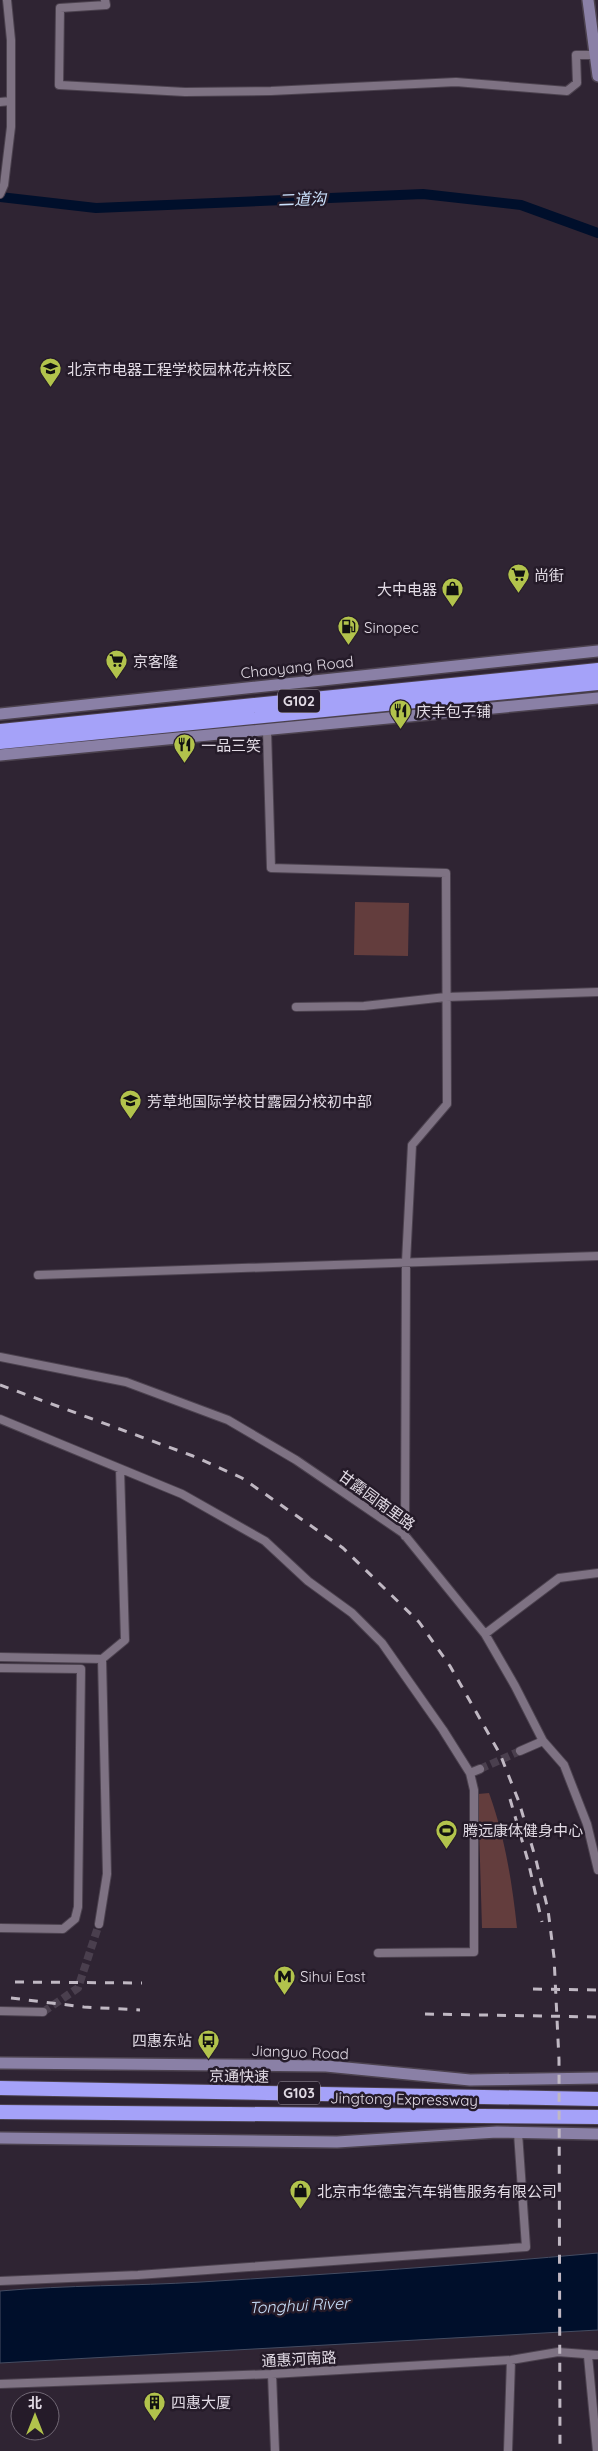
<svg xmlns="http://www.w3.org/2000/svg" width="598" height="2451" viewBox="0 0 598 2451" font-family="Quicksand,'Noto Sans SC',sans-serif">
  <rect width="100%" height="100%" fill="#2f2433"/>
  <path fill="#633d3d" d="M355,902L409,903L408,956L354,955Z
    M489,1793C505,1837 512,1882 517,1928H482L478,1794Z"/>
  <path fill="#000f2b" stroke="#444c62" d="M598,2253V2330L0,2363V2291C67,2285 134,2286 201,2282C333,2274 466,2265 598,2253Z"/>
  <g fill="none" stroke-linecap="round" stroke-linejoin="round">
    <path stroke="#000f2b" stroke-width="10" d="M0,197L96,208L423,194L521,205L598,233"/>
    <path stroke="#4a3f4e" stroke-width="8" stroke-dasharray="8 4" stroke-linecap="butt" d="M480,1769L520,1751
      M43,2012L78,1988L99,1924"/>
    <defs>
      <path id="street" d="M105,0L106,5L60,8L59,85L185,92L271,91L456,82L567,91L577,83L576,55H595
        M0,102L11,101
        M0,194L4,185L11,127V40L7,0
        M267,730L271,868L446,873L447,1104L412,1145L406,1262L405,1536
        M296,1007L364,1006L446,997L598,992
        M38,1275L598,1256
        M0,1357L126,1382L228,1420L296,1460L403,1533L485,1634L515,1686L543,1741L564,1765L587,1824L598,1870
        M0,1419L182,1494L265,1541L308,1581L352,1613L382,1643L443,1730L470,1773L474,1790V1952L378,1953
        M485,1634L559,1578L598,1573
        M0,1657L102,1659
        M0,1668L81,1669L78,1907L75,1919L63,1929L0,1928
        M520,1751L543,1741
        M470,1773L480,1769
        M99,1924L107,1874L102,1659L125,1640L120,1469
        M0,2011L43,2012
        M0,2281L138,2275L526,2247L518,2133
        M588,2356L597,2451
        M272,2374L275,2451
        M0,2384L272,2374L511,2360L558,2352L598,2355
        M508,2451L511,2360"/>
      <path id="secondary" d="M588,0L598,76
        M0,714L598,651
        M0,755L598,698
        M0,2063L326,2066L470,2080L598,2078
        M0,2138L337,2142L497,2132L598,2134"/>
      <path id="highway" d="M0,731L598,670
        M0,742L598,683
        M0,2088L598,2099
        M0,2112L598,2117"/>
    </defs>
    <use href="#street" stroke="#4c424f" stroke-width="10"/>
    <use href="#secondary" stroke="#4c424f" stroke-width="14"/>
    <use href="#highway" stroke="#4c424f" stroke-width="16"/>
    <use href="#street" stroke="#7e7283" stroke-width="8"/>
    <use href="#secondary" stroke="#8a80a6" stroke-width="11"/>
    <use href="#highway" stroke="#a5a2f9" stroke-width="14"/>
    <path stroke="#c0b8c3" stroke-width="3" stroke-dasharray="9 9" stroke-linecap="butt" d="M0,1385L193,1456L242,1478L343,1548L419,1622L450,1666L500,1754L519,1802L536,1860L548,1910L554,1957L559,2060L560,2451
      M510,1799L528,1861L542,1922
      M15,1982L142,1983
      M533,1989L598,1990
      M11,1998L84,2007L140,2010
      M425,2014L598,2017"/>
  </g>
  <defs>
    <symbol id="school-pin" viewBox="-11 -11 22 30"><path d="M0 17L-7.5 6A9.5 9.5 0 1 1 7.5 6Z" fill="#b2c34c" stroke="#251b29"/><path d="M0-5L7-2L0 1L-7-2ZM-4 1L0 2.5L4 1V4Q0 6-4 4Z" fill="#111"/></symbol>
    <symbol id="supermarket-pin" viewBox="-11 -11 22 30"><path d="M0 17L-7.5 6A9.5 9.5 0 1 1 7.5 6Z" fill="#b2c34c" stroke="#251b29"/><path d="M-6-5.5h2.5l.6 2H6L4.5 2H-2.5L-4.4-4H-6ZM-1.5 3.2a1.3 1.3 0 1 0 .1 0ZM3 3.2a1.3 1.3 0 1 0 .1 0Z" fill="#111"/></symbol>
    <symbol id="shop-pin" viewBox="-11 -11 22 30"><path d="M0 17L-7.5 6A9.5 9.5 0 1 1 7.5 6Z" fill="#b2c34c" stroke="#251b29"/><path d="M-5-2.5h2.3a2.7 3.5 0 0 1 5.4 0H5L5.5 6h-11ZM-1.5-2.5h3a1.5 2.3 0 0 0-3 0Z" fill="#111"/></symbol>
    <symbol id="fuel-pin" viewBox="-11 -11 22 30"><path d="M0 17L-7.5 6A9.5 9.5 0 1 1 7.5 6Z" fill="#b2c34c" stroke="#251b29"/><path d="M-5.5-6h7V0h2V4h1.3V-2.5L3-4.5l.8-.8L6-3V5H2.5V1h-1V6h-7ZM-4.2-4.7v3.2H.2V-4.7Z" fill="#111"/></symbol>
    <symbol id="restaurant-pin" viewBox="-11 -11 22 30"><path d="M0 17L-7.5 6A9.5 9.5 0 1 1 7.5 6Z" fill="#b2c34c" stroke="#251b29"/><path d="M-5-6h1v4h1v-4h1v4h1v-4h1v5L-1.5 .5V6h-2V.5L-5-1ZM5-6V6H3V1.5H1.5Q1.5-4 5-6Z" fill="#111"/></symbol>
    <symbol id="stadium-pin" viewBox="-11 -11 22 30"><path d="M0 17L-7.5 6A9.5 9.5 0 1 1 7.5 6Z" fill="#b2c34c" stroke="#251b29"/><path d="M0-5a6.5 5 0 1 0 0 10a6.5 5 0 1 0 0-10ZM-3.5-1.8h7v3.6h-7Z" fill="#111"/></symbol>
    <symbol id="metro-pin" viewBox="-11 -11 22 30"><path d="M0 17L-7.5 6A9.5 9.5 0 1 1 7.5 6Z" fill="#b2c34c" stroke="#251b29"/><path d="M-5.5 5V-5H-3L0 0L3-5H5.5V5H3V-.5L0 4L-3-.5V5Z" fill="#111"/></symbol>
    <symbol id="bus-pin" viewBox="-11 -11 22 30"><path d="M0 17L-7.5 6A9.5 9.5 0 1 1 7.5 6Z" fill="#b2c34c" stroke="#251b29"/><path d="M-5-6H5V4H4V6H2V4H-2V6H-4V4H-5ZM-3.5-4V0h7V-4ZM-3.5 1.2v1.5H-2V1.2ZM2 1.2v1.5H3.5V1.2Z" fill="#111"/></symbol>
    <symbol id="building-pin" viewBox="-11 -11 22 30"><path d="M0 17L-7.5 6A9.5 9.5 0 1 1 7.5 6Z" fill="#b2c34c" stroke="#251b29"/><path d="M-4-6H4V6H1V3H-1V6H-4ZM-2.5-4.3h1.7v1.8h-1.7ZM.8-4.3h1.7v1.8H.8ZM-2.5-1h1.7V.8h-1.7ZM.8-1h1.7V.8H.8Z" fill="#111"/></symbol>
  </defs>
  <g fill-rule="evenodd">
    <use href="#school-pin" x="38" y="356" width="25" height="34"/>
    <use href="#supermarket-pin" x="506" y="562" width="25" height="34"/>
    <use href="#shop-pin" x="440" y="576" width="25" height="34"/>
    <use href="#fuel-pin" x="336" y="614" width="25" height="34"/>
    <use href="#supermarket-pin" x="104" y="648" width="25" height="34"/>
    <use href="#restaurant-pin" x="388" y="698" width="25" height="34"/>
    <use href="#restaurant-pin" x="172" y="732" width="25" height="34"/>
    <use href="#school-pin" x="118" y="1088" width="25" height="34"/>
    <use href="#stadium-pin" x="434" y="1818" width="25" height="34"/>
    <use href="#metro-pin" x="272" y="1964" width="25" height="34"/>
    <use href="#bus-pin" x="196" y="2028" width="25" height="34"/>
    <use href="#shop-pin" x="288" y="2178" width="25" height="34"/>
    <use href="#building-pin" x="142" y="2390" width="25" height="34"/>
  </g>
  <g text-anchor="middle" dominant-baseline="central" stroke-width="5" stroke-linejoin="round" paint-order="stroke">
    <g fill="#251b29" stroke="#a9a1ac" stroke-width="1">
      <rect x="278" y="689.5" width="42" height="23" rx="4"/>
      <rect x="278" y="2081.5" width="42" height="23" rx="4"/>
    </g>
    <g font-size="14" font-weight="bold" fill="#e1dae4">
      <text x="299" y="701">G102</text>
      <text x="299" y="2093">G103</text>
    </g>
    <g font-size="15" fill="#e1dae4" stroke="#251b29" text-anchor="start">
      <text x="67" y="369">北京市电器工程学校园林花卉校区</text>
      <text x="534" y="575">尚街</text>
      <text x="437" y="589" text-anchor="end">大中电器</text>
      <text x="364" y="627">Sinopec</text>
      <text x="133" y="661">京客隆</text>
      <text x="416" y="711">庆丰包子铺</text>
      <text x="201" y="745">一品三笑</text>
      <text x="147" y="1101">芳草地国际学校甘露园分校初中部</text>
      <text x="463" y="1830">腾远康体健身中心</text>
      <text x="300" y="1976">Sihui East</text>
      <text x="192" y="2040" text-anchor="end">四惠东站</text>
      <text x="317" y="2191">北京市华德宝汽车销售服务有限公司</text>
      <text x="171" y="2402">四惠大厦</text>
    </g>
    <g font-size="15" fill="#e1dae4" stroke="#251b29">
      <text transform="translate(297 667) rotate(-6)">Chaoyang Road</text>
      <text transform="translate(377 1500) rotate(36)">甘露园南里路</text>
      <text transform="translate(300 2052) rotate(2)">Jianguo Road</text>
      <text transform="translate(239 2076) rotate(1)">京通快速</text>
      <text transform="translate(404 2099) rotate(1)">Jingtong Expressway</text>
      <text transform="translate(299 2359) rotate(-3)">通惠河南路</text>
    </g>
    <g font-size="16" font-style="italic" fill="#cae1fc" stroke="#251b29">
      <text transform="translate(302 199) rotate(-2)">二道沟</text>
      <text transform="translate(299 2305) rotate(-3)">Tonghui River</text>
    </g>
  </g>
  <g transform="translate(35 2416)"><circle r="24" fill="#251b29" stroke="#706774"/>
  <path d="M0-4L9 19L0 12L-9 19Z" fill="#b2c34c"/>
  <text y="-8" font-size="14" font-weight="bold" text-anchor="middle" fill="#e1dae4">北</text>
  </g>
</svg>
